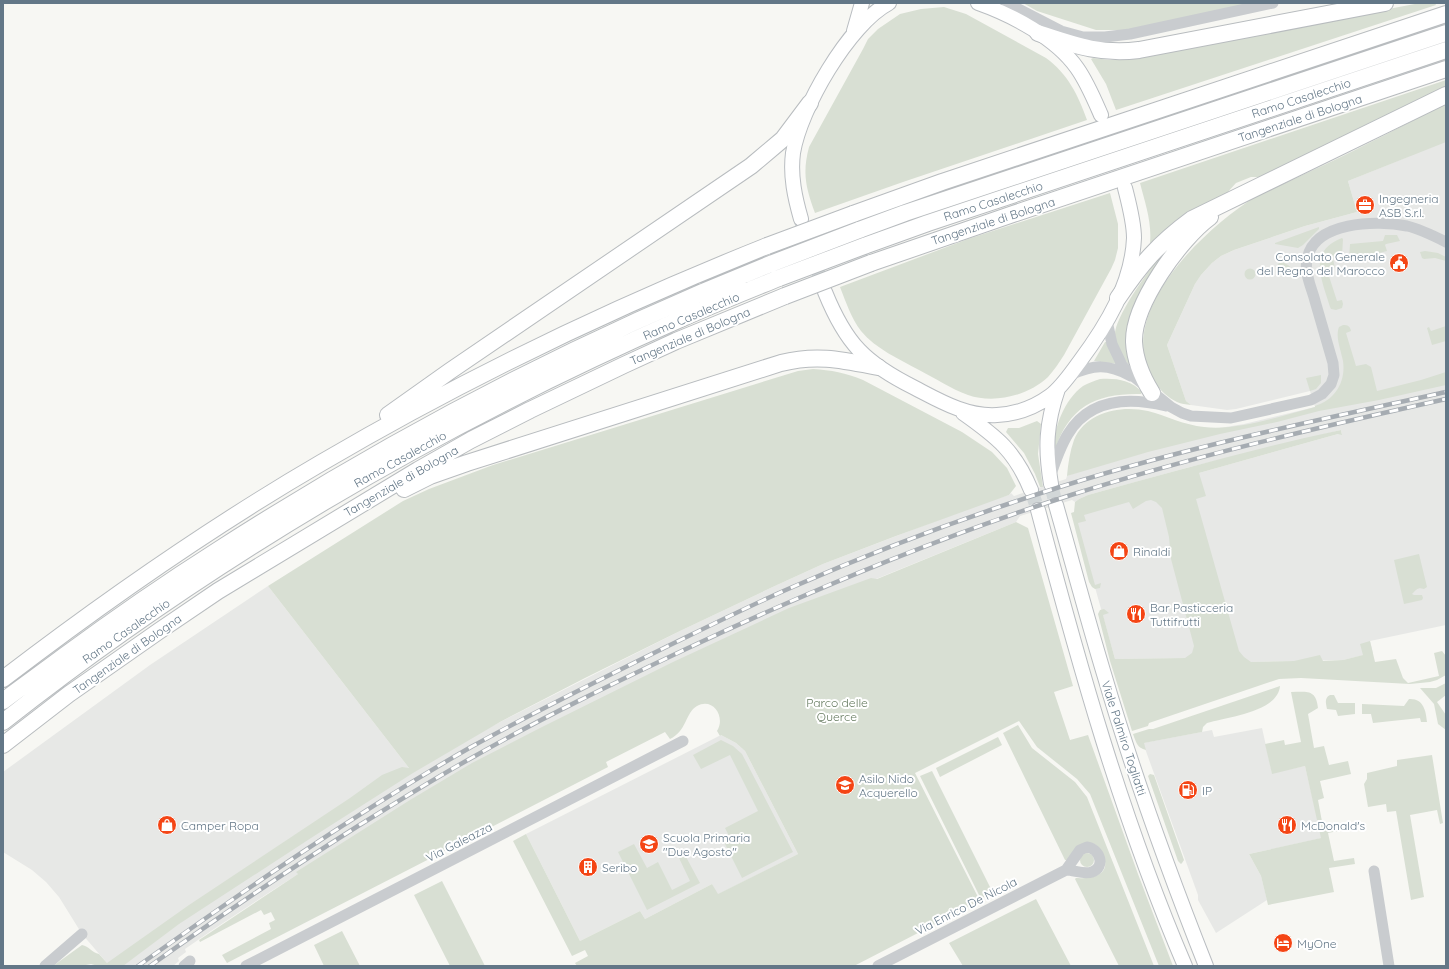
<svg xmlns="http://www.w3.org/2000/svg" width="1449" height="969" viewBox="0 0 1449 969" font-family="Quicksand,sans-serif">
  <rect width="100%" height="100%" fill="#f7f7f3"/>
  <path fill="#e7e8e6" d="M1446,119V625L1370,641L1373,653L1343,660L1251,662L1199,658L1115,659L1074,512L1199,473L1338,434H1342L1341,430L1190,467L1088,495L1079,499L1075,502L1072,500L1020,516L1016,522L876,579L411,802L270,892L211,931L185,949L186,952L178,958L179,961L173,966H103L107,963L82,934L59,897L46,882L32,870L3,852V772L150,665L268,586L409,768L680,631L777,585L823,564L980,504L1009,495L1011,493L1014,496L1066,479L1067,476L1177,435L1244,424L1315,407L1310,391L1236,409L1227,410L1191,405L1186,401L1167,345L1195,284L1201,275L1212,263L1221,256L1234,250L1305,226L1357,212L1348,181L1410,156Z
    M1262,728L1272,773L1305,766L1322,838L1249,854L1261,876L1267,900L1216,933L1198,900V895L1143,743L1212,730L1214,737Z
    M721,735L736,743L745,751L798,854L717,895L712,884L645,919L640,911L580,941L526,834Z"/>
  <path fill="#d8dfd3" d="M1023,3H1253L1132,30H1096L1037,11Z
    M1420,3H1435L1436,5L1116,110L1106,84L1091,59L1093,58L1110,60L1131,58Z
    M944,7L966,14L1046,58C1068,74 1078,95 1087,120L903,182L815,213C806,188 802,174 809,147L863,49L868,39L878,29L900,14L921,9Z
    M1446,80V87L1406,107L1261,177H1251L1236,183L1226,194L1177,221L1151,244L1150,243C1152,222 1145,203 1140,183Z
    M1446,104V142L1348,181L1357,212L1305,226L1234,250L1221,256L1212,263L1201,275L1195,284L1167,345L1186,401L1191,405C1186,404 1181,404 1177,402C1160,394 1147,374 1144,356C1134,295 1209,226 1255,197C1263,191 1274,188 1283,184C1297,178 1310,171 1324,165C1365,146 1405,124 1446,104Z
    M1110,193L1118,224V248L1115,260L1111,269L1064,355C1059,363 1054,370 1048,377C1028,396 994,404 968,395C951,389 935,378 919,370C899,359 876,349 861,331C851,318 846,302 840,287L968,239Z
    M1319,227V229L1303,245L1298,248L1275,244V243Z
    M1385,235H1397L1400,241L1386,244L1385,245L1387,251L1351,260L1349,259L1350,244L1383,241Z
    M1342,238L1343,239L1342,256L1333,259L1335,268L1327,270L1337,301L1342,300L1343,304L1342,308L1336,310L1331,309L1330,307C1322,280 1307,251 1342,238Z
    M1171,244L1147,285L1133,370C1125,361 1116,348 1115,335C1114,316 1157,258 1171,244Z
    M1425,251L1438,253L1446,257V261L1435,258L1424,259L1422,258L1420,252Z
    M1282,262C1287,264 1294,268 1294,274L1280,275L1276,272V267L1279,263Z
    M1244.5 274a5.5 5.5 0 1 1 11 0a5.5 5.5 0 1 1-11 0Z
    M1343,325C1348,325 1350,326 1351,331L1346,333L1356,366L1366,364L1371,367L1377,391L1421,380L1446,372V385L1379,400L1319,411L1277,422L1220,434L1148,452L1067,476C1068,464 1070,451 1074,440C1086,411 1122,405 1148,411C1167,416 1184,425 1204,427C1238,431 1281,416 1315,407V406C1335,400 1346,382 1343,361C1341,350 1335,337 1339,327Z
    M1446,326V341L1432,345L1427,328L1429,327L1431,331Z
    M1105,342H1107L1118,364L1094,361Z
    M813,369C831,370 846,373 863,380L962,432L992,452L1007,468L1016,486L1009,495L896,536L823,564L777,585L680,631L585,678L500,722L413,773L311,838L179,924L123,966H98L91,964L81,966H53L82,945C89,946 92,953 99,954L107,963L189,905L350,798L382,775L402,767L409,768L268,586L403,501L429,489L493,465L798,371Z
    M1321,375V383L1316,389L1310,391L1306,378Z
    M1100,379C1116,378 1131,380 1142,392L1141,394C1097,393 1069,406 1055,450H1053C1054,428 1064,400 1083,386C1088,383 1094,381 1100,379Z
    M1037,421L1041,424L1038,454L1043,487H1040L1035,474L1024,453L1006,432L1008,428H1019Z
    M1341,430L1342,435L1338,434L1199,473L1206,496L1196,499L1239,651L1244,657L1251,662L1294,661L1320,655L1323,661L1343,660L1363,655L1360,644L1370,641L1375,662L1396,659L1403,678L1408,683L1439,676L1434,653L1442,651L1446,656V675L1437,680L1430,682L1410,684L1301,678L1279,679L1149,723L1148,726L1132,731L1110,661L1098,614L1100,610L1104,609L1109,613L1103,615L1115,659L1185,658L1192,653L1194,646L1171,559L1169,537L1162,508L1156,502L1151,500L1146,501L1133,509L1129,502L1084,515L1086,521L1078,523L1095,585L1101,583L1100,588L1095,589L1092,587L1089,582L1071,513L1074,512L1075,502L1079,499L1088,495C1172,472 1256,448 1341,430Z
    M1016,522L1028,528L1073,686L1054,692L1070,740L1088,735L1138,874L1173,966H1159L1090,794L1077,779L1037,747L1019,721L915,773L980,901L854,966H577L575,963L588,956L585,950L572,956L513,841L526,834L580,941L640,911L645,919L712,884L718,894L798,854L745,751L736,743L721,735L720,736L717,731C726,717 713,697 697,706C685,713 687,731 670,739L665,732L606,762L608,767L227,963L222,955L271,929L269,923L275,920L271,912L264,915L261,910L200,942L199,940L298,874L296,872L410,800L472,763L540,728L673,662L789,608L871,578L877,579Z
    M1419,554L1427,587L1424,589C1418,587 1417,589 1412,594L1414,595H1422L1423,598L1422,600L1404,604L1394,560Z
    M1446,683V695L1437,702L1446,715V730L1438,724L1434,704L1420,688H1436Z
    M1280,686C1278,712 1227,717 1207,723L1203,727L1202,732L1144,743L1146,750C1137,748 1136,742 1133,734L1149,729H1153Z
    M1291,692C1307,692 1316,689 1318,708L1308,714L1314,748L1324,746L1329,765L1348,761L1351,774L1320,781L1324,798L1318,800L1323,827L1347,823L1348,829L1328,833L1334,861L1354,858L1355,864L1329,868L1334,892L1268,905L1261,876L1249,854L1321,838L1305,766L1272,774L1265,744L1284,740L1285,745L1301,742Z
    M1330,695H1334L1338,703H1355V714L1338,716L1336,710L1327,709C1326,704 1324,698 1330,695Z
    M1409,699C1423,698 1426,710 1427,722H1421L1420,718L1373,723L1371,714H1362V704L1404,706Z
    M1018,725L1032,748L1075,782L1087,797L1154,966H1119L1075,879L1076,878C1092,879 1112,875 1103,855C1101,849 1098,846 1093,843L1067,860H1065L1003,733Z
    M998,737L1002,745L940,777L936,768Z
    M721,740L733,746L742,754L793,852L742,878L723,840L729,836L725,828L758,811L730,755L701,769L693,755Z
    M1432,755L1443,823L1440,824L1437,810L1410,815L1424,897L1411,900L1396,811L1387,812L1386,804L1368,807L1364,784L1367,779V773L1397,766V760Z
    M932,771L993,893L981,899L920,776Z
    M1150,774L1154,775L1184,860L1182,863L1181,864L1178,861L1148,776Z
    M634,844L647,868L658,862L672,890L690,881L679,858L685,855L700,883L647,910L618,852Z
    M1080 860a7 7 0 1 1 14 0a7 7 0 1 1-14 0Z
    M442,881L485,966H450L414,895Z
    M1036,899L1071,966H963L949,943Z
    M342,931L360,966H324L314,945Z"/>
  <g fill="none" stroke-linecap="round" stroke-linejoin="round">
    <path stroke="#d2d7d8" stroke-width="14" stroke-dasharray="14 7" stroke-linecap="butt" d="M801,221L825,292
      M1051,484L1056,505
      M1031,490L1038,510"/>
    <defs>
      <path id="major" d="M978,3C1012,15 1056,38 1077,68C1087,82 1094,99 1101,115
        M854,31L862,3
        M801,219C795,198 790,176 793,153C800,109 849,24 889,3
        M825,292C846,344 865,363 915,388C940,401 967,417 997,415C1016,414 1035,407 1050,396C1062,387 1071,373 1080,361C1106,326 1132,284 1134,238C1134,222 1129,204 1125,188
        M963,413C997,437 1015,451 1031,490
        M1051,484C1045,448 1046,424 1058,389
        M1056,505C1072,561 1087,618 1104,674C1133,773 1168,870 1206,966
        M1038,510C1079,665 1122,819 1185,966"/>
      <path id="highway" d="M1038,33C1074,45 1100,55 1139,50L1385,3
        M853,214L942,182L1446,14
        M859,230L905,213L1446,33
        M864,246L928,223L1446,50
        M871,263L1013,214L1446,69
        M1118,298C1141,264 1158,244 1192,219L1446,95
        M1152,393C1142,377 1135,361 1134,342C1133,304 1180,239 1210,217
        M388,415L450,371L751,166L783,139L810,103
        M404,489L430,476L467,463L781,363C817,354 842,360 878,367
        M3,679C105,601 211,527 321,463C464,379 614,307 767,246
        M3,701C23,686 44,671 64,656C114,619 166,583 218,550C394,437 579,340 773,263
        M3,722C210,559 441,424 683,318C714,304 747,291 779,278
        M3,745L69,694L159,631L218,591L418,470L471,440L530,410L624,365L676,341L785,296"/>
    </defs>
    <use href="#major" stroke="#b9bdc1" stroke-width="16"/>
    <use href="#highway" stroke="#b8bcbf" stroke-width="18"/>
    <path stroke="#c9cccf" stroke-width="11" d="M1007,3L1061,31L1083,37H1105L1130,34L1273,3
      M1107,321L1112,344L1122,365L1128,372L1171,407L1182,413L1191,416L1231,418L1311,400L1322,394L1331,384L1334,375L1333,363C1327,342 1321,322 1315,301C1312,289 1304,273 1307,260C1313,221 1377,220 1407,226C1420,229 1434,236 1446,242
      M1071,375C1094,364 1108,364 1131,376
      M1050,477C1055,462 1060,447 1068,434C1090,398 1129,397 1166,406
      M1087,847C1100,849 1106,867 1092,872C1084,875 1074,870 1066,870L1080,850Z
      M1374,871L1389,966
      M45,966L82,934
      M184,966L190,961
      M246,966L683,741
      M878,966L1066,870"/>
    <use href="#major" stroke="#fff" stroke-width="14"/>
    <use href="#highway" stroke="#fff" stroke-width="16"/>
    <defs>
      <path id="rail" d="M138,966C246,889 356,813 471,747C534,712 599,680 664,648C705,628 747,607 788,589C861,557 936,528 1011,503C1153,454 1300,424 1446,392
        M150,966C218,917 287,871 358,826C397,802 435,778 475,756C543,717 614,683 686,649C811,590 939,537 1071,495C1194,456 1320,427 1446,399"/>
    </defs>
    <use href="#rail" stroke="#a6acb2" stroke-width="4.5"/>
    <use href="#rail" stroke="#fff" stroke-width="3" stroke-dasharray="9" stroke-linecap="butt"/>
    <defs>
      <path id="highway-bridge" d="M767,246L853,214
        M773,263L859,230
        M779,278L864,246
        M785,296L871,263"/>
    </defs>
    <use href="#highway-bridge" stroke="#b8bcbf" stroke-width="18" stroke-linecap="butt"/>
    <use href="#highway-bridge" stroke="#fff" stroke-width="16"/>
  </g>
  <defs>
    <symbol id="office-disc" viewBox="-11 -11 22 22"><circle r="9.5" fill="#f44515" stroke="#fff"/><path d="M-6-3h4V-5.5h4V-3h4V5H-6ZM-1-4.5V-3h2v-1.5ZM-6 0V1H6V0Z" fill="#fff"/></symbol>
    <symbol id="civic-disc" viewBox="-11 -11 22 22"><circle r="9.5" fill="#f44515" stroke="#fff"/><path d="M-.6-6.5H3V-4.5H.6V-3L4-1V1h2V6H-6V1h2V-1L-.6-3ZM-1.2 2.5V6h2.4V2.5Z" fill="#fff"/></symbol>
    <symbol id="shop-disc" viewBox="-11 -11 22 22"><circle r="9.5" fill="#f44515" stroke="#fff"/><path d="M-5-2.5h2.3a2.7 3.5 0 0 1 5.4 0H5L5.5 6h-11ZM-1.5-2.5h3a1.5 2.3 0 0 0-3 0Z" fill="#fff"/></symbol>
    <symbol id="restaurant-disc" viewBox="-11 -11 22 22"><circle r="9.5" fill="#f44515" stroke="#fff"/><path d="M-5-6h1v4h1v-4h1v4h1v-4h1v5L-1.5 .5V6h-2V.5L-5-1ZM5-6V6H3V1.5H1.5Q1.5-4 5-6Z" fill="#fff"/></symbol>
    <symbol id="school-disc" viewBox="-11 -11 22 22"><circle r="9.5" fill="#f44515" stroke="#fff"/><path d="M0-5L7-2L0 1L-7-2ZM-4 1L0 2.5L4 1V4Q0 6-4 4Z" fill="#fff"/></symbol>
    <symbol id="fuel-disc" viewBox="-11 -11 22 22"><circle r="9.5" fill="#f44515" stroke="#fff"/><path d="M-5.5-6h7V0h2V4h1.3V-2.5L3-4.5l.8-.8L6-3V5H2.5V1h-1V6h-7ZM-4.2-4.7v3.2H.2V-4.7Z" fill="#fff"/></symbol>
    <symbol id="building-disc" viewBox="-11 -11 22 22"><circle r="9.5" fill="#f44515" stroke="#fff"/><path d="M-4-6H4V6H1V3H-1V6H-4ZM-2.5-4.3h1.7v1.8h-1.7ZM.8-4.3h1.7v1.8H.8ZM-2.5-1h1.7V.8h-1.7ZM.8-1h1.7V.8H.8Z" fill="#fff"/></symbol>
    <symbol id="hotel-disc" viewBox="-11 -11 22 22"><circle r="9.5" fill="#f44515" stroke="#fff"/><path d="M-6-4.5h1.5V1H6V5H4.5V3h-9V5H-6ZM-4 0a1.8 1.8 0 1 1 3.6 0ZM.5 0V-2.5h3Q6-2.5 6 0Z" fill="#fff"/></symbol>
  </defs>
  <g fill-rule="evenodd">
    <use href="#office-disc" x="1354" y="194" width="22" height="22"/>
    <use href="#civic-disc" x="1388" y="252" width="22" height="22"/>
    <use href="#shop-disc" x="1108" y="540" width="22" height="22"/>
    <use href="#restaurant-disc" x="1125" y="603" width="22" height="22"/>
    <use href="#school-disc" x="834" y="774" width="22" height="22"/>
    <use href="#fuel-disc" x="1177" y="779" width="22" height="22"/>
    <use href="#shop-disc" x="156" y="814" width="22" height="22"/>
    <use href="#restaurant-disc" x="1276" y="814" width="22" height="22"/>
    <use href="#school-disc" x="638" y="833" width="22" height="22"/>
    <use href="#building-disc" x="577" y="856" width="22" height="22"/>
    <use href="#hotel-disc" x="1272" y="932" width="22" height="22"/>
  </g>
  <g text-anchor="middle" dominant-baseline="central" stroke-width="4" stroke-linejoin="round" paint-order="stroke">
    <g font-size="12" fill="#637787" stroke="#fff">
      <text transform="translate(1301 98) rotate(-18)">Ramo Casalecchio</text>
      <text transform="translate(1300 118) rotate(-18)">Tangenziale di Bologna</text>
      <text transform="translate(993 201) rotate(-18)">Ramo Casalecchio</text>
      <text transform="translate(993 221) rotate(-18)">Tangenziale di Bologna</text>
      <text transform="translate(691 316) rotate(-23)">Ramo Casalecchio</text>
      <text transform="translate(690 336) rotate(-23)">Tangenziale di Bologna</text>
      <text transform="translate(400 459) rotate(-29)">Ramo Casalecchio</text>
      <text transform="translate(401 481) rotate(-30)">Tangenziale di Bologna</text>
      <text transform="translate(126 631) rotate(-35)">Ramo Casalecchio</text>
      <text transform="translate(127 654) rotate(-35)">Tangenziale di Bologna</text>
      <text transform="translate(1124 738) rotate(72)">Viale Palmiro Togliatti</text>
      <text transform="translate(459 842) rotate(-27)">Via Galeazza</text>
      <text transform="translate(966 906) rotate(-27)">Via Enrico De Nicola</text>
    </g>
    <g font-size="12" fill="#637787" stroke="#fff" text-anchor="start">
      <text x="1379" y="198">Ingegneria<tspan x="1379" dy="14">ASB S.r.l.</tspan></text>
      <text x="1385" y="256" text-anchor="end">Consolato Generale<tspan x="1385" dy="14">del Regno del Marocco</tspan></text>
      <text x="1133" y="551">Rinaldi</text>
      <text x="1150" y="607">Bar Pasticceria<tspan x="1150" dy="14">Tuttifrutti</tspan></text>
      <text x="859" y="778">Asilo Nido<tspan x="859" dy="14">Acquerello</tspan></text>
      <text x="1202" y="790">IP</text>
      <text x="181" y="825">Camper Ropa</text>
      <text x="1301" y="825">McDonald's</text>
      <text x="663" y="837">Scuola Primaria<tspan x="663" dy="14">"Due Agosto"</tspan></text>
      <text x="602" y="867">Seribo</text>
      <text x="1297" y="943">MyOne</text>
    </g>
    <g font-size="12" fill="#64795e" stroke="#fff">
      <text x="837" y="702">Parco delle<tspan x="837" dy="14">Querce</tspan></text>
    </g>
  </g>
  <rect width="1449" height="969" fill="none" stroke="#637787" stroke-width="8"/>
</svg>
